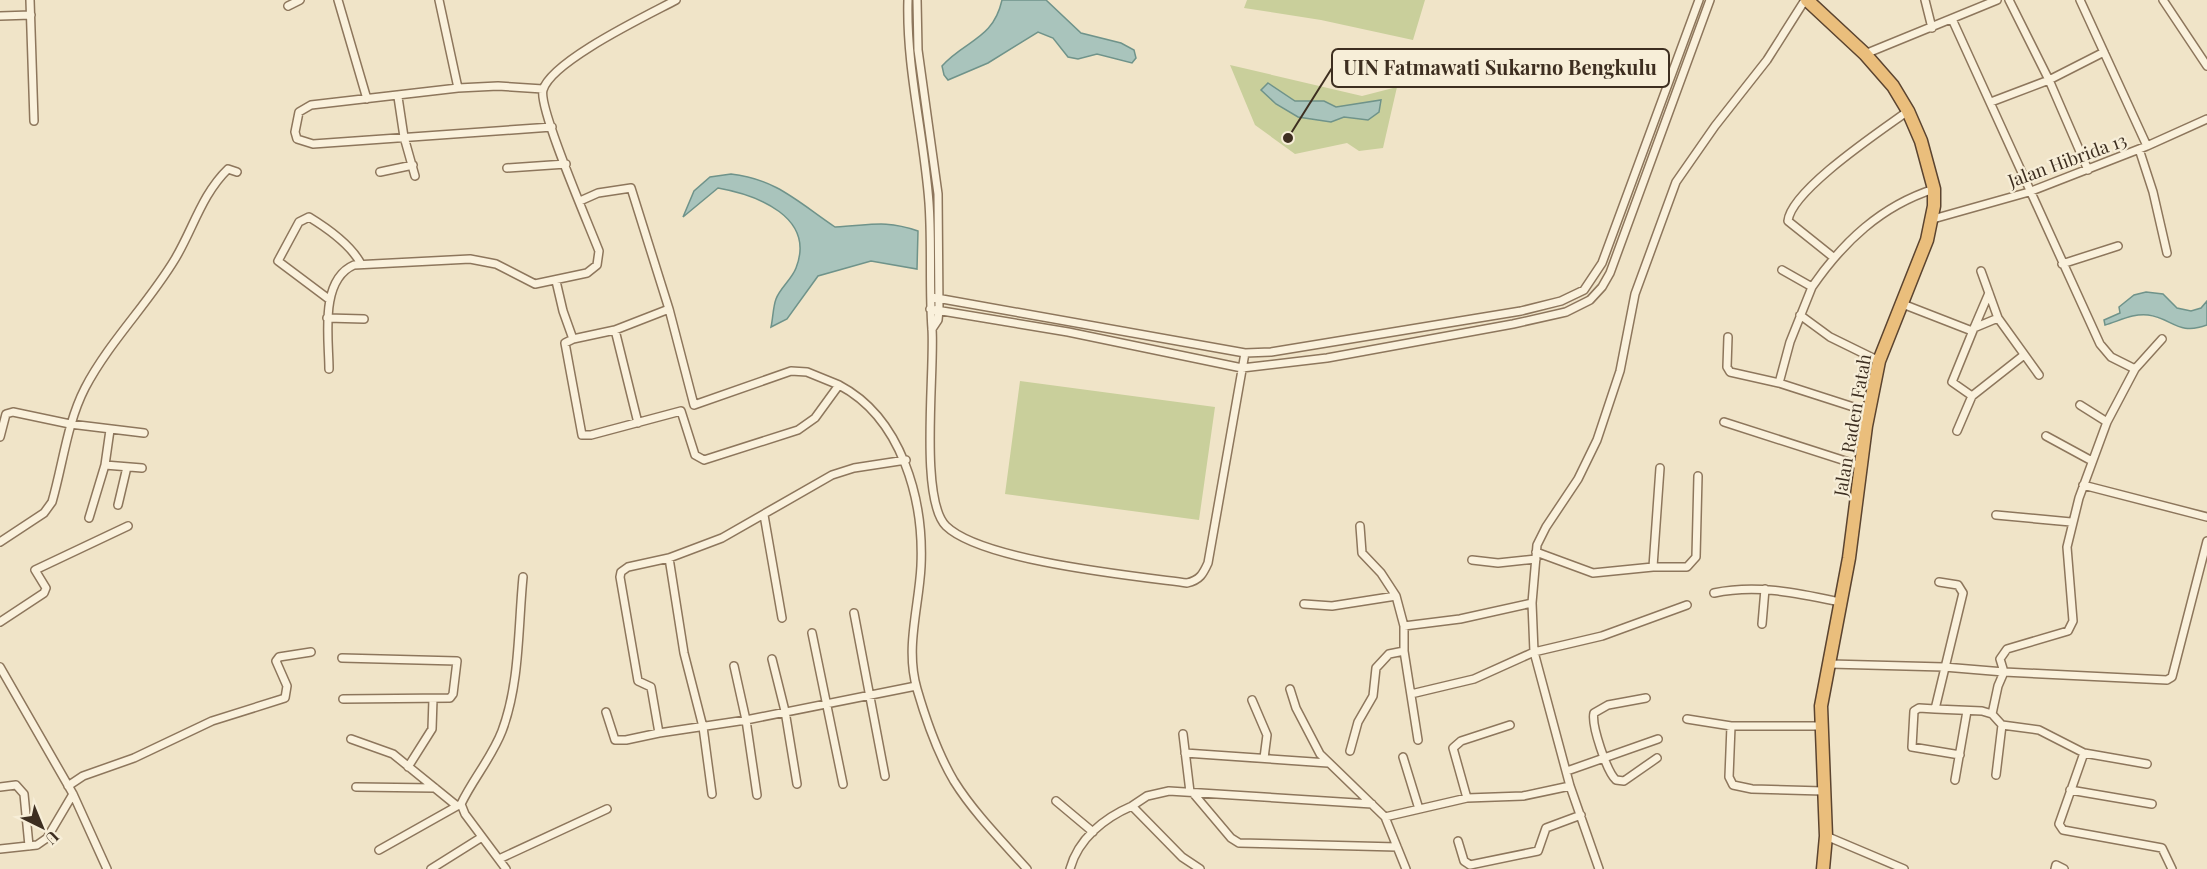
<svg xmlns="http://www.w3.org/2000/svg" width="2207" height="869" viewBox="0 0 2207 869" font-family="'Playfair Display',serif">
  <rect width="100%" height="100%" fill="#f0e4c8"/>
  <path fill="#c9cf9b" d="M1247,0H1425L1413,40L1321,20L1244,8Z
    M1230,65L1362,96L1397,87L1383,148L1359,151L1347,143L1295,154L1255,125Z
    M1020,381L1215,407L1199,520L1005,494Z"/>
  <path fill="#a9c4bc" stroke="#6f938a" stroke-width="1.5" d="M1002,0H1046L1081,33L1121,43L1134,50L1136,58L1132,63L1097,54L1078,59L1068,57L1053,38L1038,32L988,63L948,80L944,75L942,66C965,40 993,40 1002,0Z
    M1268,83L1295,101H1324L1336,107L1381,100L1379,112L1368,120L1344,117L1331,122L1298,117L1276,104L1261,90Z
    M731,174C776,179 798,202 835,227C869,226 883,219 918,231L917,269L871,261L818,276L787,319L771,327C773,318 773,307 776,299C780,288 792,279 796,268C816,217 757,195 718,188L683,217L694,191L710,177Z
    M2146,292L2163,294L2177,308L2191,311L2201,308L2207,301V325C2178,336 2172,318 2148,315C2134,313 2119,321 2105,325L2104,320L2120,313L2119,307L2134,295Z"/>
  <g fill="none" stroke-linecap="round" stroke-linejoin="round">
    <defs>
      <path id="minor" d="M30,0L34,121
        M338,0L367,99
        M439,0L458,88
        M908,0C906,69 924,134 929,203C932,245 929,288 932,329C935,370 919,499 946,526C982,561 1134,576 1187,583C1200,580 1203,574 1208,563L1245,353
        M917,0L918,50L938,194L939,310L938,320L932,329
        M1925,0L1932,28
        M2009,0L2049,80L2104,52
        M2080,0L2147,146
        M2163,0L2207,66
        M288,6L300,0
        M0,16L31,15
        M1952,19L2100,344L2111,357L2135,369
        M1865,54L1997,0
        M543,89L498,86L458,88L311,105L299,112L295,132L297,139L313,144L552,127
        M398,97L404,137L415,176
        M1991,102L2049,80L2088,170
        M2139,149L2153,192L2167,253
        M507,168L566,164
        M380,172L413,165
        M580,201L598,193L631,188L669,309L694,405L791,371L807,372L839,385
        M1933,219L2029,192L2147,146L2207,119
        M1833,257L1788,221C1791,190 1882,130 1908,111
        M2062,264L2118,246
        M1981,271L1998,318L2039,375
        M556,281L563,311L573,339L615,330L669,309
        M1812,287C1843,242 1881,206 1934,189
        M931,297L1245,353L1271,352L1521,311L1561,301L1584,290L1602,263L1699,0
        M330,300L278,261L299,222L309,217C327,228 351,245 361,264
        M1900,303L1972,331
        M930,309L1068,332L1242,368L1327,358L1513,324L1566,312L1590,300L1602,287L1610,273L1710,0
        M1800,315L1830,337L1879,361
        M327,318L364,319
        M1998,318L1974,328L1952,382L1972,396L2024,355
        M1974,328L1989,293
        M615,330L638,423
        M1728,337L1727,367L1730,372L1779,383L1869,412
        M573,339L565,343L582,435H591L681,411L695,455L704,460L798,430L815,418L839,385C902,418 924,500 921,566C919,607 905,648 917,689C926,720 938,754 954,781C974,813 1002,841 1027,869
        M329,369C329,339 319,280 354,265L470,259L496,264L535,284L587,273L597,265L599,251C589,225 538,108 543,90C551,61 648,15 676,0
        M1779,383L1790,342L1812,287L1782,270
        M2080,405L2107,422
        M1724,422L1861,466
        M1957,431L1972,396
        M2046,436L2092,461
        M0,437L6,414L13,412L70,424L144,433
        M906,460L854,468L832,475L722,538L669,558L628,567L621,572L620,577L638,681L651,687L659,733L746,720L916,686
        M105,465L142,468
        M2083,485L2207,517
        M118,505L127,467
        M764,515L782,618
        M1996,515L2071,522
        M89,518L105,465L110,430
        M1360,526L1362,553L1381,573L1396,596L1404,626L1460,619L1532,603
        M0,542L44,513L52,502C63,464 67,423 85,388C109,342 148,304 175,259C193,229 202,194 228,169L237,172
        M1536,552L1593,573L1653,567H1687L1696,557L1698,476
        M669,558L684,653L703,727L712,794
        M1472,560L1498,563L1536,559
        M1653,567L1660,468
        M1939,582L1958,585L1963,593L1935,709L1982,711L1992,714L2002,725L2039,730L2084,753L2147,764
        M1714,593C1757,584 1797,593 1840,602
        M1304,604L1332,606L1396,596
        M854,613L885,776
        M0,622L44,593L46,588L35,570L128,526
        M1762,624L1765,589
        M1404,626V651L1418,740
        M812,633L843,784
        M342,658L457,661L453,694L450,698L343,699
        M772,659L785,711L797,784
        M1830,664L1944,667L2004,672L2000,659L2007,649L2068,631L2073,621L2067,547L2079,498L2107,422L2135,369L2162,339
        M734,666L746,720L757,795
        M0,667L73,794L107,869
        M1290,689L1296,708L1320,754L1385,817L1406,869
        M1411,694L1474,679L1534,652L1602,636L1687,605
        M1646,698L1608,705L1594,713C1591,725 1607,772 1616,780L1624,781L1657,758
        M1252,700L1267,735L1264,758
        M1935,709L1919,708L1914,711L1912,747L1960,755
        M606,712L615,740H626L659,733
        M1992,714L1998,686L2004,672L2167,680L2172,677L2207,541
        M1687,719L1731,726H1820
        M1731,726L1729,777L1733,785L1752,789L1823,791
        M1183,734L1190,792
        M351,739L393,754L457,806
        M1350,751L1358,722L1373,696L1376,668L1389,654L1404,651
        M1185,753L1328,763
        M2084,753L2059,824L2063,830L2162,848L2172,869
        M1403,757L1419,809
        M408,767L432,729L433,699
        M1567,771L1658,739
        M1996,775L2002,725
        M1955,780L1967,711
        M68,786L83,776L134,758L212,721L285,698L287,686L276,661L279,657L311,652
        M0,787L16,785L24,794L29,846
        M356,787L435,788
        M2070,790L2152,804
        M1193,793L1231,838L1239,843L1397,847
        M1467,798L1453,748L1461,741L1510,725
        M1056,801L1093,832
        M1132,806L1147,796L1169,791L1372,804
        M1385,817L1467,798L1523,796L1570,786
        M1826,836L1904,869
        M1458,841L1464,861L1470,865L1538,851L1546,828L1581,815
        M0,849L37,845L47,838L73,794
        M379,850L459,805
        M499,859L607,809
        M431,869L482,837
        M506,869L465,814L461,804C473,779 492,757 502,731C520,683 518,628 523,577
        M1070,869C1078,839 1104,818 1132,806L1182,857L1200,869
        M1599,869L1570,786L1534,652L1532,603L1537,545L1546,527L1578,479L1597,440L1620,371L1635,294L1676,182L1715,126L1767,60L1805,0
        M2055,869L2056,865L2064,869"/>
      <path id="trunk" d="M1807,0L1865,54L1893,86L1908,111L1921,141L1934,189V206L1927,240L1879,361L1866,426L1849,558L1821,706L1826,836L1823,869"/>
    </defs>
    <use href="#minor" stroke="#8d765c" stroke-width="10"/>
    <use href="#trunk" stroke="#5b4430" stroke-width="15"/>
    <use href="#minor" stroke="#faf1dc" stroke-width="7"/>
    <use href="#trunk" stroke="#eabe7c" stroke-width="12"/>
  </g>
  <g text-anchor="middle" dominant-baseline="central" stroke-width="4.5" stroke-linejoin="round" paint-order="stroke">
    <g font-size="18" fill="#3d2e20" stroke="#f7eed8">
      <text transform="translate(2067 160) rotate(-20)">Jalan Hibrida 13</text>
      <text transform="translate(1852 425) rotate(-80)">Jalan Raden Fatah</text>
    </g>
  </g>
  <path fill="none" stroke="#3d2e20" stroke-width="2" d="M1288 138L1332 68"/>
  <circle fill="#3d2e20" stroke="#f7eed8" stroke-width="2" cx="1288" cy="138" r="6"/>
  <rect fill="#f7eed8" stroke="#3d2e20" stroke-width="2" x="1332" y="49" width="337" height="38" rx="6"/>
  <g font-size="20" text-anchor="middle" font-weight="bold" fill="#3d2e20">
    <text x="1500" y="75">UIN Fatmawati Sukarno Bengkulu</text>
  </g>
  <g transform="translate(42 827) rotate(137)" stroke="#f7eed8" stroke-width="4.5" paint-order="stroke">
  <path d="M0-4.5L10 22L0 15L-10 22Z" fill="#3d2e20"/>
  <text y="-9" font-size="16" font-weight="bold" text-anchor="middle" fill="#3d2e20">U</text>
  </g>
</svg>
